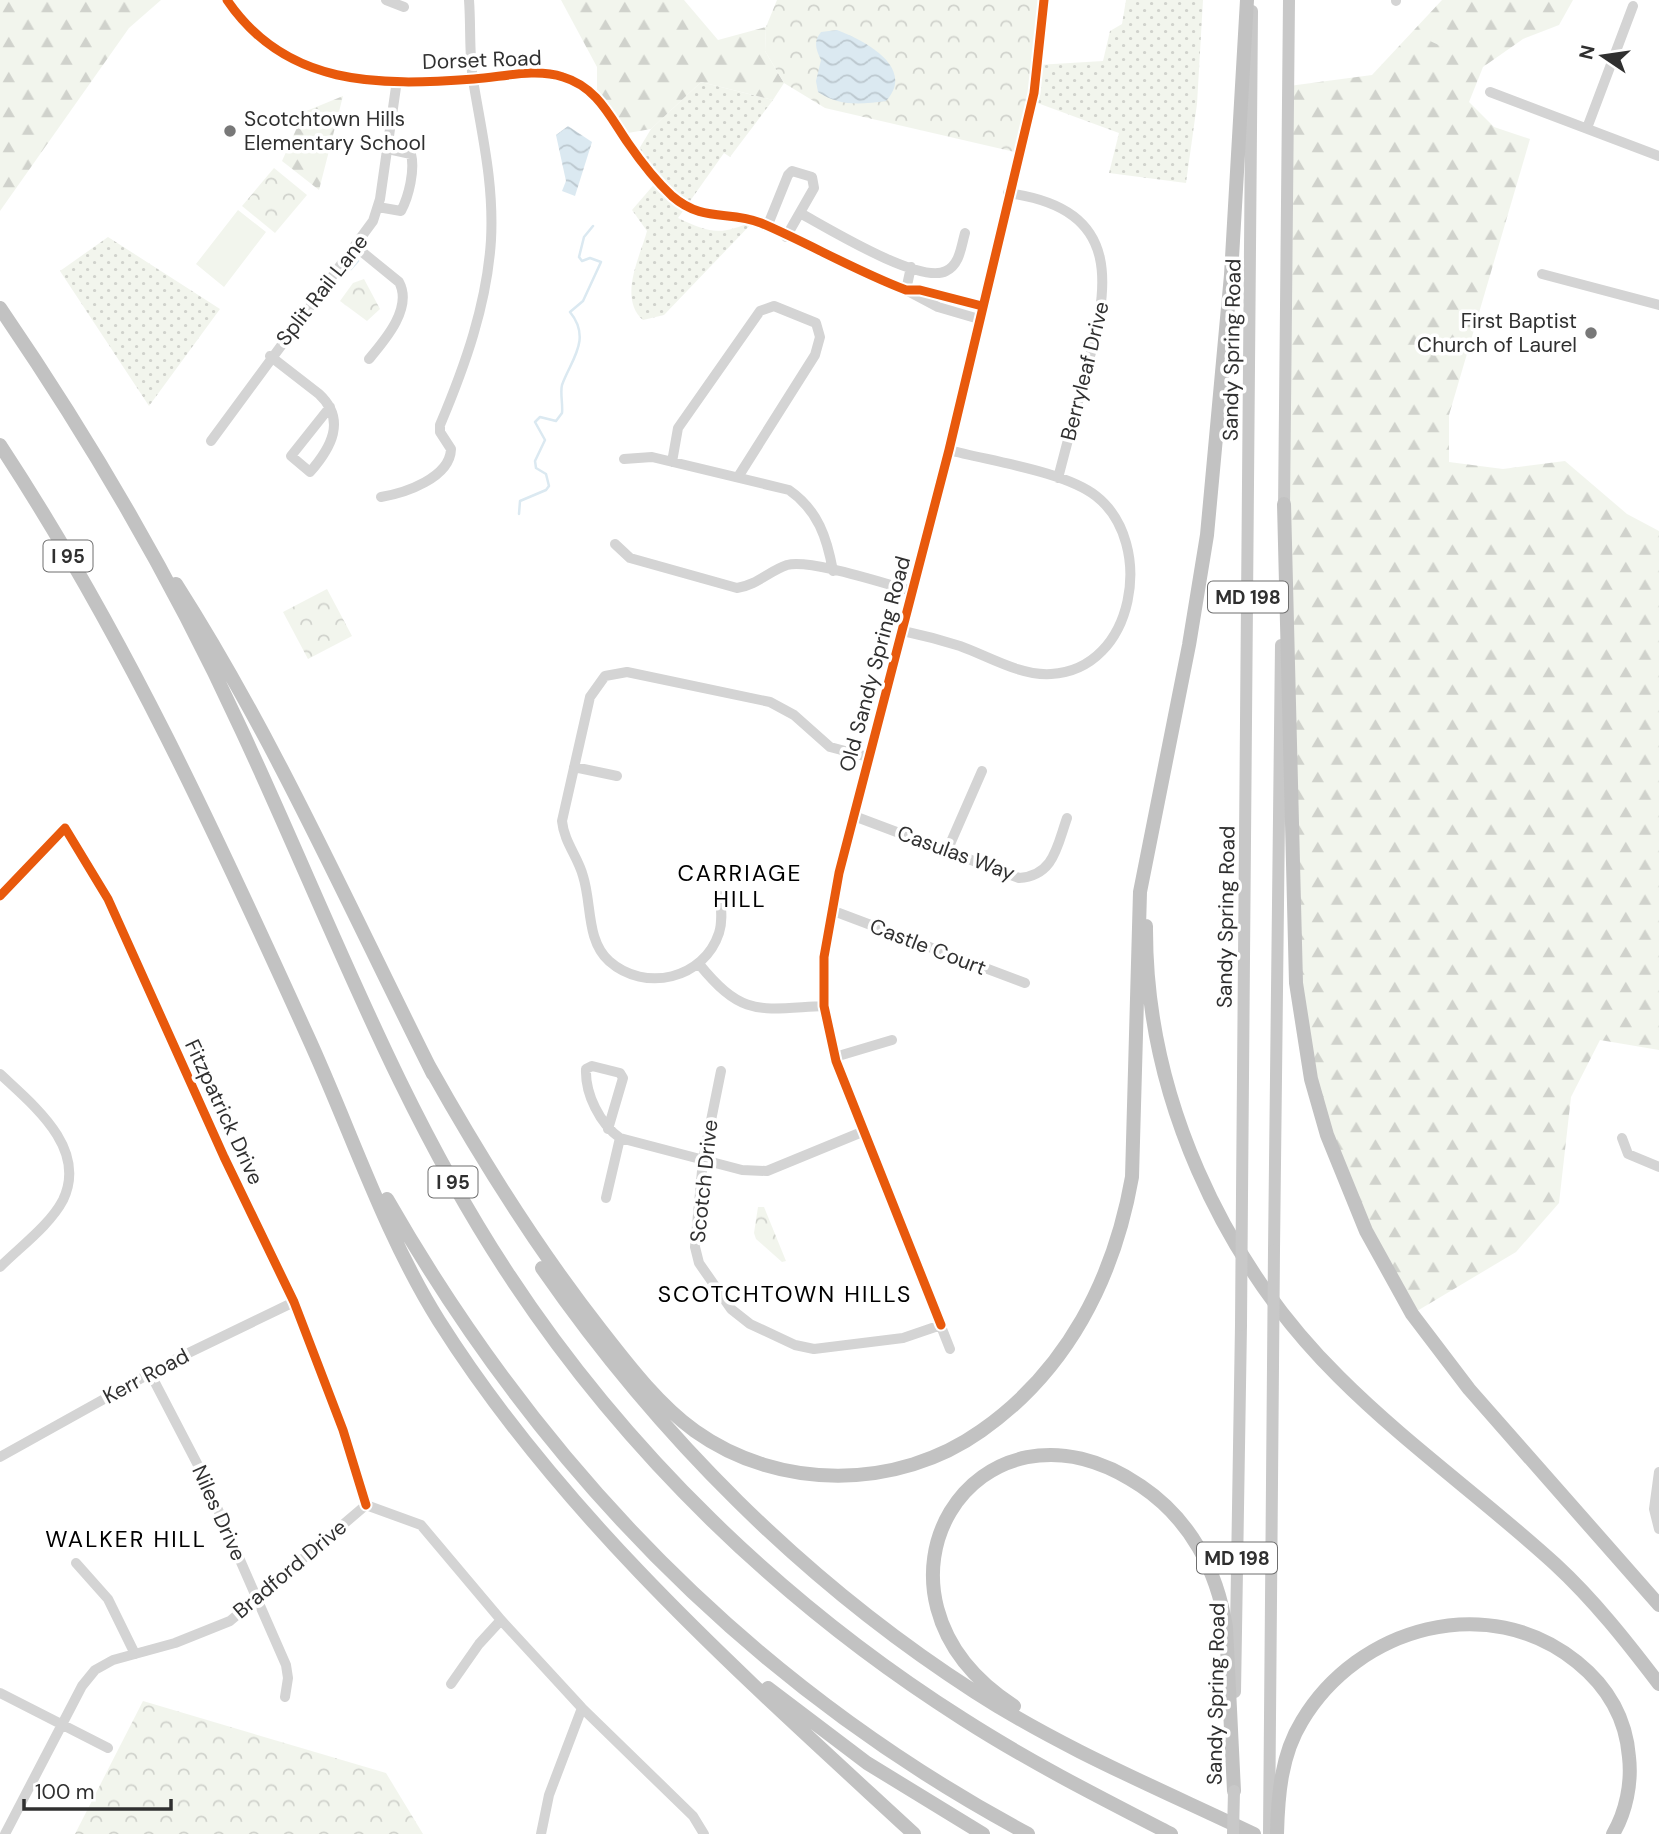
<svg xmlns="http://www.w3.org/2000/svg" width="1659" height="1834" viewBox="0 0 1659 1834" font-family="'DM Sans',sans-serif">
  <defs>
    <pattern id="grass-dots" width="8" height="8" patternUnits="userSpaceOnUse" patternTransform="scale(1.75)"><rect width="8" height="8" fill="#f2f5ed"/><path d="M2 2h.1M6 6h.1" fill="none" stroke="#d0d2cc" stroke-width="1.8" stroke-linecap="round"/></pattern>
    <pattern id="forest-firs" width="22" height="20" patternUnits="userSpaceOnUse" patternTransform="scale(1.75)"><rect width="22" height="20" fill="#f2f5ed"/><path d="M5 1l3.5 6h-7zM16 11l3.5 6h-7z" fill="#d0d2cc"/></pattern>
    <pattern id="park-crowns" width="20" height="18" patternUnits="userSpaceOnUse" patternTransform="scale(1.75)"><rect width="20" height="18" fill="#f2f5ed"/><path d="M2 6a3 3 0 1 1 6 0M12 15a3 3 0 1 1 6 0" fill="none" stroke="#d0d2cc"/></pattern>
    <pattern id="water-waves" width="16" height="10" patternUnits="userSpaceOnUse" patternTransform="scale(1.75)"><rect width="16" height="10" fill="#dbe9f1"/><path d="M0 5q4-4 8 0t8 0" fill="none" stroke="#bcc8cf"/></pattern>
  </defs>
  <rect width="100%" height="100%" fill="#fff"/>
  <path fill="url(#grass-dots)" d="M1126,0H1203L1197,104L1186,183L1109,173L1119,133L1032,101L1037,65L1103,61L1110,31L1122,24Z
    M701,82L773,100L730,157L724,153L678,218C711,234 721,235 754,221L664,315L643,320C618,298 640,257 647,231L632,210L657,181L636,154L651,129Z
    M108,237L220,309L149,406L60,271Z"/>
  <path fill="url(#forest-firs)" d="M0,0H161L129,28L0,211Z
    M561,0H684L718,40L766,27L765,51L784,83L773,100L701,82L651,129L622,134L597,97V67Z
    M1442,0H1573L1559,25L1523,39L1483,67L1469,102L1494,127L1530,139L1449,415V462L1503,469L1565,461L1627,514L1659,531V1050L1600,1040L1571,1097L1559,1203L1516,1252L1412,1314L1342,1179L1301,1029L1290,770L1289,86L1372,75Z
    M343,96L319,190L282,161L304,112Z"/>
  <path fill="url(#park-crowns)" d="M777,0H1044L1039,53L1019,153L825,108L784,83L765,51L766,27Z
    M274,168L307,195L275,233L242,206Z
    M364,279L380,309L367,321L340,301L353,283Z
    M327,589L352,636L308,659L283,612Z
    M758,1207H764L786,1261L782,1262L756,1239L754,1233Z
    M143,1701L386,1773L423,1834H75Z"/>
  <path fill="#f2f5ed" d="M1437,25L1462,36L1454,52L1430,41Z
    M238,210L266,232L224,287L196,264Z"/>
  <path fill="url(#water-waves)" d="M837,30C866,41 916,68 886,101C862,104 840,107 818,92L816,81L821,60C816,49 813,42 821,32Z
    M568,126L592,142L575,196L562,191L566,181L556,135Z"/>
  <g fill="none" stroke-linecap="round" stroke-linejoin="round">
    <path stroke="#dbe9f1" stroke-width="2.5" d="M351,269L358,261
      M519,514L520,501L546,490L549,486L546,474L536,468L535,461L545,440L535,422L540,417L556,421L562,413C563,404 560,393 562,385C571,360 592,339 570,312L583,301L601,262L590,258L582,261L579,257L584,237L593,226"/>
    <path stroke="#d4d4d4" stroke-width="10" d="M227,0C286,87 378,86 474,79C503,77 535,68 563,77C597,87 610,117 628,143C641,162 656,181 672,196C703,223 729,210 761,223C810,244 856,271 906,290H920L982,306
      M386,0L404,7
      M1396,0V1
      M1490,92L1659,156
      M1587,128L1633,6
      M1008,193C1126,209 1109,288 1085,375C1076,409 1067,444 1058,478
      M378,207L401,211C409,196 415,170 411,154L388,149
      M800,213C826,227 920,285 946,271C960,264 961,247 965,233
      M767,227L788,175L792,171L812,177L814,188L786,237
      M356,247L399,282C413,308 385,340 369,359
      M1542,274L1659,305
      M906,290L938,307L979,319
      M906,290L911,267
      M270,356L319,394C347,420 331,448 310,472L291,456L330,407
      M211,441L373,221L380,199L397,80
      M624,459L652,457L789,490C818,510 827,538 833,571
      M672,462L678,428L760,311L774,306L816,323L820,337L815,355L738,477
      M381,497C405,493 450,478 451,449L440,432V425C465,366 487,304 491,240C494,183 482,135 473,80C469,54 471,26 469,0
      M615,544L630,558L737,588C757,585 769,571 787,565C811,559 885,584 912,591
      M903,631C922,635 941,640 960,646C988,656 1020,676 1051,674C1135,670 1156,543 1096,496C1064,471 989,461 949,450
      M574,767L617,776
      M854,816L1019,878C1054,876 1057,846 1067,818
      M947,851L982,771
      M0,896L65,828L108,899L224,1157L294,1302L343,1430L366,1505
      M720,896C721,908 723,921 719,933C704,979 645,993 609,961C586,940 592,904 583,876C578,857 564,842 562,821L590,697L605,676L627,672L770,702L794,715L830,747L868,757
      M831,910L1025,983
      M699,964C743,1018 759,1009 824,1006
      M835,1057L892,1040
      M721,1071L703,1160L695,1247L699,1263L731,1309L750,1324L795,1345L814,1349L903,1338L941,1325
      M0,1074C33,1105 88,1148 63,1200C50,1225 20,1247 0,1267
      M608,1129L623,1078L620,1073L592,1066L586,1069C585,1094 600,1124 620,1138L742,1170L767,1171L862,1132
      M1622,1138L1628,1154L1659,1167
      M606,1198L620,1138
      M950,1349L836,1061L824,1006V957L839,873L949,450L1034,93L1044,0
      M150,1373L201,1471L286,1665L288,1678L285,1697
      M0,1457L176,1359L294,1302
      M1659,1472L1654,1509L1659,1529
      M366,1505L421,1525L501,1620L582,1708L693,1816L704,1834
      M76,1563L108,1599L135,1654
      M451,1684L479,1644L501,1620
      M0,1693L108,1748
      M5,1834L82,1686L95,1670L113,1660L175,1643L230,1621L366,1505
      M541,1834L549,1795L582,1708"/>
    <path stroke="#c8c8c8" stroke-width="12" d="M1284,511L1289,0
      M1242,1195L1252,11
      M1274,1250L1281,645
      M1235,1692L1241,1325
      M1269,1834L1273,1366"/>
    <path stroke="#c2c2c2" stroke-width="14" d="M0,308C91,441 174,583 241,729C326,911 396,1103 507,1272C624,1451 783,1605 963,1719C1030,1762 1101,1798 1171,1834
      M0,445C123,632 216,834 308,1037C351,1131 384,1233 439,1321C564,1519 743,1676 914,1834
      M1284,504L1296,983L1311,1079L1327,1135L1366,1231L1412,1314L1469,1389L1659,1605
      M176,584C275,739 350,909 433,1074
      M1146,926C1145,1093 1221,1260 1339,1377C1406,1444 1485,1500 1555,1564C1594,1600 1627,1642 1659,1684
      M429,1066C481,1159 535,1246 601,1330C629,1366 658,1404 695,1431C779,1491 898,1490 981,1431C1067,1371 1114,1279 1132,1177L1140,892L1189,645L1207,535L1231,275L1247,0
      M387,1199C542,1470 752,1686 1028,1834
      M542,1268C658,1435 804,1582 975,1692C1063,1749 1160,1789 1254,1834
      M768,1688L867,1763L983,1834
      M1014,1706C840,1593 976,1374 1141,1486C1190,1519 1217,1570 1226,1627L1234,1791
      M1277,1834C1278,1795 1281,1755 1302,1721C1358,1627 1488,1590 1577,1662C1608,1687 1626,1718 1629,1757C1632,1783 1626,1812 1613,1834"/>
    <path stroke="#c8c8c8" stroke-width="12" d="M1241,1325L1242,1195
      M1273,1366L1274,1250
      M1233,1834L1234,1791"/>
    <defs>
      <path id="cycleway" d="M227,0C286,87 378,86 474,79C503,77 535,68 563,77C597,87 610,117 628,143C641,162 656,181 672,196C703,223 729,210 761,223C810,244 856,271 906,290H920L982,306
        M0,896L65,828L108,899L224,1157L294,1302L343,1430L366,1505
        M941,1325L836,1061L824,1006V957L839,873L949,450L1034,93L1044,0"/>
    </defs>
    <use href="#cycleway" stroke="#fff" stroke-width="13"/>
    <use href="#cycleway" stroke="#e8590c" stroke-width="9"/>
  </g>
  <g fill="#787878" stroke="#fff" stroke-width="2.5">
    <circle cx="230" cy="131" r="7"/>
    <circle cx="1591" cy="333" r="7"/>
  </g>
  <g text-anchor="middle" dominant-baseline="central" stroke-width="7" stroke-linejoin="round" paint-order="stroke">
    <g fill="#fff" stroke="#6e6e6e" stroke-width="2">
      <rect x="43.5" y="540.5" width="49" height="31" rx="5"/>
      <rect x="1208" y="581.5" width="80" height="31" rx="5"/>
      <rect x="428.5" y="1166.5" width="49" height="31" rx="5"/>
      <rect x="1197" y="1542.5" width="80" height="31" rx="5"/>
    </g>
    <g font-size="19" font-weight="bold" fill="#303030">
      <text x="68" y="556">I 95</text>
      <text x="1248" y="597">MD 198</text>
      <text x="453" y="1182">I 95</text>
      <text x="1237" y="1558">MD 198</text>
    </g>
    <g font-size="21" fill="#303030" stroke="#fff">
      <text transform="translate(482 60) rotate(-2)">Dorset Road</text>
      <text transform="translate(322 290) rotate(-52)">Split Rail Lane</text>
      <text transform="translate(1232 350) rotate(-89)">Sandy Spring Road</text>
      <text transform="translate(1085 371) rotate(-76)">Berryleaf Drive</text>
      <text transform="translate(875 664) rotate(-75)">Old Sandy Spring Road</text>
      <text transform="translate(956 853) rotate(20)">Casulas Way</text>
      <text transform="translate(1226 917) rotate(-89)">Sandy Spring Road</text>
      <text transform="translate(928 947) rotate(21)">Castle Court</text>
      <text transform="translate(224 1112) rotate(65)">Fitzpatrick Drive</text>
      <text transform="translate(704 1181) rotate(-84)">Scotch Drive</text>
      <text transform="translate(146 1376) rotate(-28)">Kerr Road</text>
      <text transform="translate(219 1513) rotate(66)">Niles Drive</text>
      <text transform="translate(290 1569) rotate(-40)">Bradford Drive</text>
      <text transform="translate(1216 1694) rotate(-89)">Sandy Spring Road</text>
    </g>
    <g font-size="21" fill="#303030" stroke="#fff" text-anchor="start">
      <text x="244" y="119">Scotchtown Hills<tspan x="244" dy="24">Elementary School</tspan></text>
      <text x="1577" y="321" text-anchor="end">First Baptist<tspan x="1577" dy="24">Church of Laurel</tspan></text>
    </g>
    <g font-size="23" letter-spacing="2" fill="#000" stroke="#fff">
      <text x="740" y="873">CARRIAGE<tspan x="740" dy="26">HILL</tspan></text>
      <text x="785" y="1294">SCOTCHTOWN HILLS</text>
      <text x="126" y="1539">WALKER HILL</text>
    </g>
  </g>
  <g transform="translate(1603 56) rotate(283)" stroke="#ffffff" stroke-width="5" paint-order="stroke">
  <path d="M0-5L12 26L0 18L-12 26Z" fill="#303030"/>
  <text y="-10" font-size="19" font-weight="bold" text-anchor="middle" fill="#303030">N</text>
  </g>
  <path d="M24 1799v10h147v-10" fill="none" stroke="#303030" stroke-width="3.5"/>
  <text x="35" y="1799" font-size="21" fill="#303030" stroke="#ffffff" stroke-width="5" paint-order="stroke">100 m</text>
</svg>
